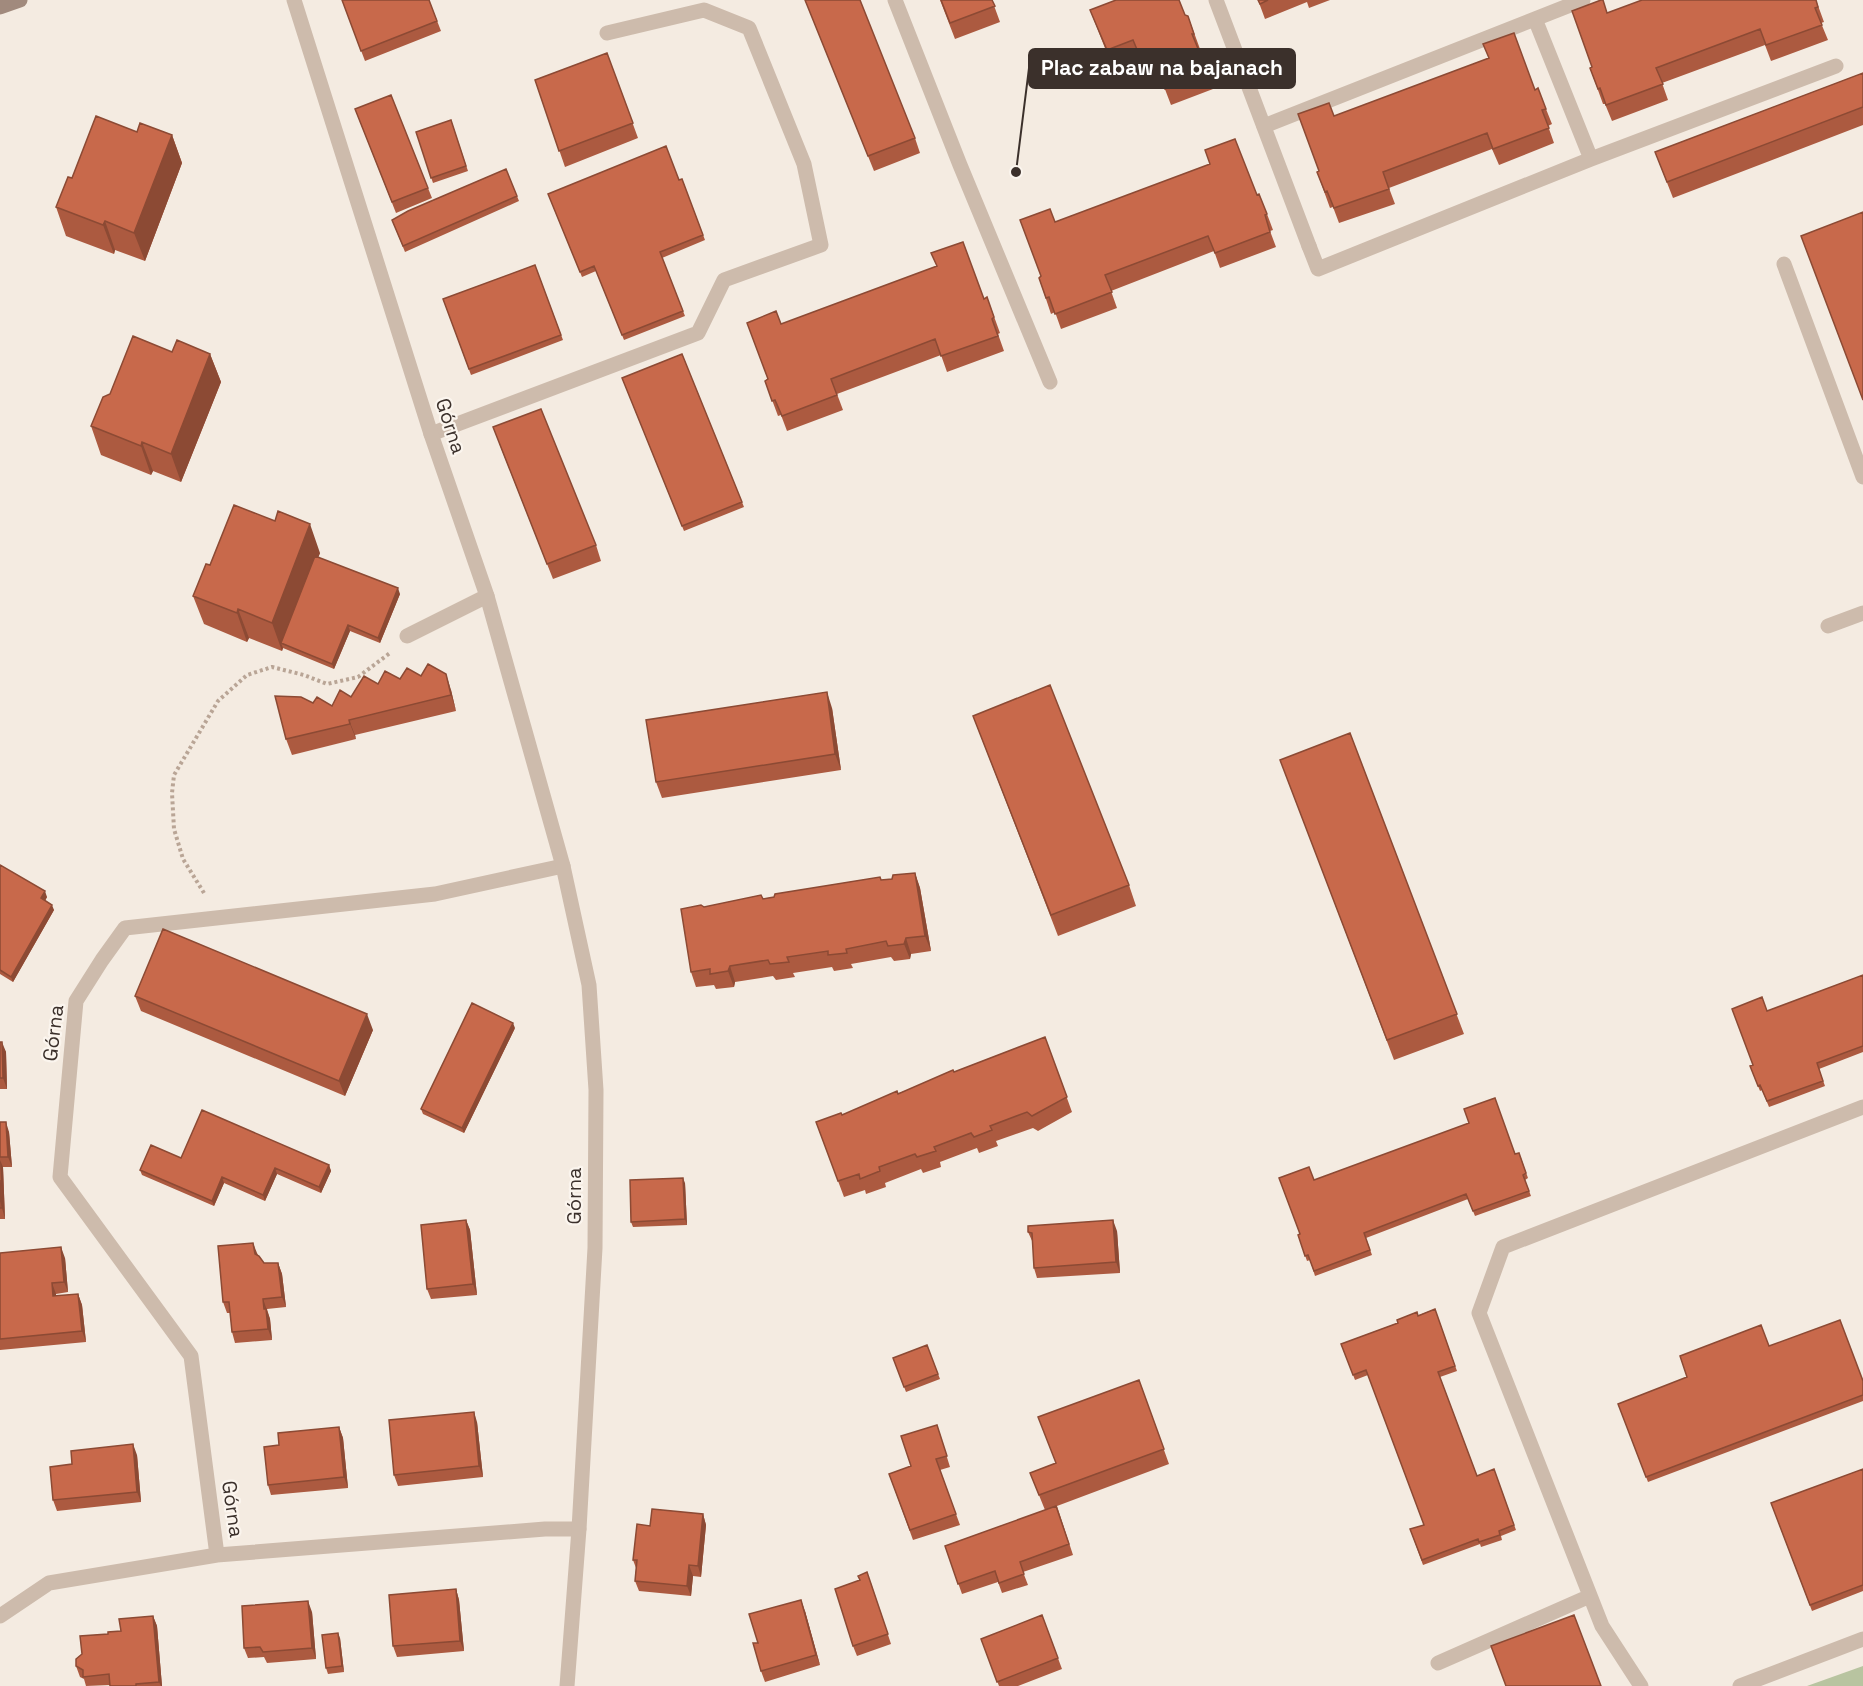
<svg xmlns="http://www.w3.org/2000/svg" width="1863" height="1686" viewBox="0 0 1863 1686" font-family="'Space Grotesk',sans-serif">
  <rect width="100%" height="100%" fill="#f4ebe1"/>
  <path fill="#b8c4a0" d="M1863,1666V1686H1807Z"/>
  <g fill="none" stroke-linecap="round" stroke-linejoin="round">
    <path stroke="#b9a596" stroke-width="4" stroke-dasharray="3 3" stroke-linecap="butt" d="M204,893L183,859L174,829L172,793L174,775L218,701L247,675L272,667L304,675L327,684L358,677L390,653"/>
    <path stroke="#cdbbac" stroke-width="15" d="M1535,19L1591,159
      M1264,126L1583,0
      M1309,246L1318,269L1591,159L1836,66
      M1784,264L1863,477
      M431,434L698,333L724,280L821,245L804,164L749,28L704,10L607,33
      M1828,626L1863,613
      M407,636L487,596
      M217,1555L191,1356L60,1177L76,1001L102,960L125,928L435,894L563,866
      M0,1616L49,1583L217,1555L545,1529H579
      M1438,1663L1590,1596
      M1641,1686L1602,1626L1479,1313L1503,1247L1863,1107
      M1740,1686L1863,1639"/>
    <path stroke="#cdbbac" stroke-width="15" d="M294,0L431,434L487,596L563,866L589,985L596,1090L595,1248L579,1529L567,1686
      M895,0L960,165L1050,382
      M1216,0L1309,246"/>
    <path stroke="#a18a7d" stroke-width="15" d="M0,7L20,0"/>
  </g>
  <path fill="#ac5a40" d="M342,0H429L441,31L365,61Z
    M805,0L915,138L920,153L874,171Z
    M940,0H992L1000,22L955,39Z
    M1258,0H1330L1309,8L1307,2L1265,19Z
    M1816,0L1824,22L1821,23L1828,40L1771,61L1765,45L1662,83L1668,100L1612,121L1605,104H1603L1590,68L1592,67L1607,13Z
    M1090,10L1188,16L1200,49H1198L1213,89L1171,105L1158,71L1147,75L1139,56L1112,66Z
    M607,53L638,138L565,167L535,80Z
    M1863,73V125L1673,198L1655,152Z
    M1535,90L1546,109L1552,124L1548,126L1554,143L1499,165L1492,149L1389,188L1395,204L1339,223L1333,207L1330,208L1317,172L1319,171L1334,116Z
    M355,109L428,188L432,198L396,213Z
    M451,120L468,171L433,183L416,132Z
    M137,132L172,135L182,163L145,261L115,250L114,254L66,236L56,207L72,178Z
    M682,179L705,240L662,258L685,316L624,340L596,271L582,277L548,194Z
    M1257,195L1267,214L1273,230L1270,231L1276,247L1220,268L1214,251L1111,291L1117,308L1061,329L1055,312L1051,314L1039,278L1041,277L1055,222Z
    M517,196L519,201L405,252L392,220Z
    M535,265L563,340L471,375L443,299Z
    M987,297L1000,333L998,334L1004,351L947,372L941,355L837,394L843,410L787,431L781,415L778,416L765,381L767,379L781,324L984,299Z
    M172,352L210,354L221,382L181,482L153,471L151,475L101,455L91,426L110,394Z
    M682,354L744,507L684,531L622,378Z
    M499,443L596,545L601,561L553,579Z
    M320,553L318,557L400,594L380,643L350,631L334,669L283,648L282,651L249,638L247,642L204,624L193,596L210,565Z
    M421,676L451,690L456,711L355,735L356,739L292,755L286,739L313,703L332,706L378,684Z
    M832,708L841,770L662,798L656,782Z
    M973,716L1129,885L1136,906L1058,936Z
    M1350,733L1464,1034L1394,1060L1288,780Z
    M0,865L47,897L45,901L54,910L13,982L0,974Z
    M915,873L920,888L931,951L911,954L910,959L894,961L891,957L851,964L853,968L834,971L832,967L793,973L795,977L776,980L773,976L735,982L734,987L716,989L714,985L696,987L691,972L704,907L774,897L892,879Z
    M1863,975V1052L1819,1069L1825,1086L1769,1107L1762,1090L1760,1091L1752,1071L1753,1065L1767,1011Z
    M135,996L373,1030L345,1096L141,1011Z
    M515,1028L464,1133L423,1114L421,1109Z
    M1045,1037L1072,1112L1038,1131L1033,1128L996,1141L998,1146L979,1153L977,1148L940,1162L941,1167L923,1173L921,1169L885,1183L886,1187L866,1194L865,1190L844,1197L816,1122L842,1115Z
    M0,1042L6,1052L7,1089H0Z
    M0,1122L9,1132L12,1167H3L5,1219H0Z
    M1515,1154L1521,1158L1528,1178L1525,1180L1531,1196L1475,1216L1468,1199L1366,1238L1372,1255L1315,1276L1310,1260L1307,1261L1298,1235L1300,1234L1314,1180Z
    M181,1158L329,1165L331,1171L321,1193L277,1174L265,1201L224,1183L214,1206L142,1175L140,1170Z
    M685,1183L687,1225L633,1227L631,1222Z
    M466,1220L470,1230L477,1295L431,1299L427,1289Z
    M1117,1231L1120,1273L1037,1278L1034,1268L1033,1243L1028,1232Z
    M257,1253L258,1255L264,1263H278L282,1274L286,1307L267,1309L270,1319L272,1340L235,1343L232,1332L230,1313H227L223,1302Z
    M65,1258L68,1292L56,1294V1296L78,1294L82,1305L86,1342L0,1350V1284Z
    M1435,1309L1457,1371L1440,1377L1477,1476L1494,1469L1516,1530L1501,1536L1502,1540L1481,1547L1480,1544L1423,1565L1410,1529L1424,1525L1368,1375L1355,1380L1341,1344Z
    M927,1345L940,1379L906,1392L893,1358Z
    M1769,1346L1863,1381V1401L1648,1482L1618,1404Z
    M1139,1380L1169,1464L1057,1506L1073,1555L1023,1572L1028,1585L1002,1593L998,1582L962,1594L945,1546L1045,1510L1030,1473L1056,1463Z
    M477,1422L483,1477L398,1486L394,1475Z
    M937,1425L950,1467L940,1470L960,1525L913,1540L889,1474L911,1466Z
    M339,1427L343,1438L348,1488L271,1495L268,1485L279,1445Z
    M137,1455L141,1502L57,1511L53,1500L72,1464Z
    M1863,1469V1591L1812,1611L1771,1503Z
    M703,1514L706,1525L701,1577L693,1576L691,1596L639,1591L635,1581L636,1568L633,1560L650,1526Z
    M860,1580L871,1583L891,1644L857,1656L853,1646Z
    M456,1589L459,1600L464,1651L397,1657L393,1646Z
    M805,1611L820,1665L765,1682L761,1671L758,1643Z
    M312,1612L316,1659L267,1663L264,1657L248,1658L244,1648Z
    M1042,1615L1062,1669L1018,1686H999L981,1639Z
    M153,1616L157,1626L162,1686H110V1685L86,1686L84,1679L80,1677L76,1666L108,1634L121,1631Z
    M340,1638L344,1672L328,1674L326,1668Z"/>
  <path fill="#8c4a34" d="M172,135L182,163L145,261L134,233Z
    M105,221L115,250L114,254L103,225Z
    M210,354L221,382L181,482L171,454Z
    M142,442L153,471L151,475L141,446Z
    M310,524L320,553L285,644L281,643L283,648L282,651L272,623Z
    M398,588L400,594L380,643L378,638Z
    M238,609L249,638L247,642L237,613Z
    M348,625L350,631L334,669L332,664Z
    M446,674L451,690L456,711L451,695Z
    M827,692L832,708L841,770L835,754Z
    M349,720L355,735L356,739L350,724Z
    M915,873L920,888L931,951L925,936Z
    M45,891L47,897L43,904L41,898Z
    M52,905L54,910L13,982L11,977Z
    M906,938L911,954L910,959L904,944Z
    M730,966L735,982L734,987L728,971Z
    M367,1014L373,1030L345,1096L339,1081Z
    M513,1023L515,1028L464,1133L462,1128Z
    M2,1042L6,1052L7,1089L3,1078Z
    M6,1122L9,1132L12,1167L8,1157Z
    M0,1160L3,1167L5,1219L2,1208Z
    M329,1165L331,1171L321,1193L319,1187Z
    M275,1168L277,1174L265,1201L263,1195Z
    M222,1177L224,1183L214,1206L212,1201Z
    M683,1178L685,1183L687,1225L685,1219Z
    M466,1220L470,1230L477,1295L473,1284Z
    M1113,1220L1117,1231L1120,1273L1116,1262Z
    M253,1243L257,1253L258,1265L255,1254Z
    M61,1247L65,1258L68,1292L64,1282Z
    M278,1263L282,1274L286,1307L282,1297Z
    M52,1283L56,1294L57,1307L53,1296Z
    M78,1294L82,1305L86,1342L82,1331Z
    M263,1299L270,1319L272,1340L268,1329Z
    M474,1412L477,1422L483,1477L479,1466Z
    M339,1427L343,1438L348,1488L344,1477Z
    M133,1444L137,1455L141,1502L137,1492Z
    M703,1514L706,1525L701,1577L698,1566Z
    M689,1565L693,1576L691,1596L687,1586Z
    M456,1589L459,1600L464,1651L460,1641Z
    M801,1600L805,1611L820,1665L816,1655Z
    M308,1601L312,1612L316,1659L312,1648Z
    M153,1616L157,1626L162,1686H161L159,1682Z
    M338,1633L340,1638L344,1672L342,1666Z"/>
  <path fill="#c8694b" stroke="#8c4a34" stroke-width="1.5" d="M342,0H429L437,21L361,51Z
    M805,0H860L915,138L868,156Z
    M941,0H992L995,6L950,23Z
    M1116,0H1179L1185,15L1188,16L1194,34H1192L1208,73L1165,89L1152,56L1141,59L1133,40L1107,50L1090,10Z
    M1258,0H1268L1260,4Z
    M1601,0H1603L1607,13L1642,0H1816L1818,7L1815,8L1822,25L1766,45L1760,29L1656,68L1663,84L1606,105L1600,88L1598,89L1590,68L1592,67L1572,11Z
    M1514,33L1535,90L1538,88L1546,109L1542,110L1549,128L1493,149L1487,133L1383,172L1389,189L1334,208L1327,191L1325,192L1317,172L1319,171L1298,114L1329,103L1334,116L1489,58L1483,44Z
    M607,53L633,123L559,151L535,80Z
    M1863,73V107L1667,182L1655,152Z
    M391,95L428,188L392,202L355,109Z
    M96,116L137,132L140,123L172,135L134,233L105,221L103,225L56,207L68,177L72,178Z
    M451,120L466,166L431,178L416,132Z
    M1235,139L1257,195L1259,194L1267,214L1265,215L1270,232L1215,253L1208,236L1105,275L1112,292L1055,314L1049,297L1046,298L1039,278L1041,276L1020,220L1050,209L1055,222L1210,164L1205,150Z
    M666,146L679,180L682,179L703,235L660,252L683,311L622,335L594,266L580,272L548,194Z
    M506,169L517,196L403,246L392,220L408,211Z
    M1863,212V400L1801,236Z
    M963,242L984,299L987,297L994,317L992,319L998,336L941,356L935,339L831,379L837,395L782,416L775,400L772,401L765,381L768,379L747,323L776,311L781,324L937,266L931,253Z
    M535,265L561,335L469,369L443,299Z
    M133,336L172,352L177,340L210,354L171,454L142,442L141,446L91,426L103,397L110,394Z
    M682,354L742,502L682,526L622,378Z
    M541,409L596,545L547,564L493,427Z
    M234,505L275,521L278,511L310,524L272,623L238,609L237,613L193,596L206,564L210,565Z
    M315,556L398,588L378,638L348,625L332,664L281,643Z
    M428,664L446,674L451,695L349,720L350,724L286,739L275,696L301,697L313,703L317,697L332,706L340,690L351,697L364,676L378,684L385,671L400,679L407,668L421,676Z
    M1050,685L1129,885L1051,915L973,716Z
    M827,692L835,754L656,782L646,720Z
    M1350,733L1457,1014L1387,1040L1280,760Z
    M0,865L45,891L41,898L52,905L11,977L0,970Z
    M915,873L925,936L906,938L904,944L888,946L886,941L846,949L847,953L828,955V951L787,957L789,962L770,964L768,960L730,966L728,971L710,974V969L691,972L681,909L701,905L704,907L761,895L763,899L774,897L775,894L880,877L881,880L892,879L893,875Z
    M163,929L367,1014L339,1081L135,996Z
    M1863,975V1046L1817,1063L1823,1081L1767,1101L1760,1085L1758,1086L1750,1066L1753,1065L1732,1009L1762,997L1767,1011Z
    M472,1003L513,1023L462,1128L421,1109Z
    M1045,1037L1067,1097L1032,1116L1027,1112L990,1126L992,1130L974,1137L971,1133L934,1147L936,1151L917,1157L915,1154L879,1167L880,1171L860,1179L859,1174L838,1181L816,1122L841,1113L842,1115L897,1091L898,1094L953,1070L954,1072Z
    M0,1042H2L3,1078H0Z
    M1495,1098L1515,1154L1519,1153L1526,1173L1523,1175L1529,1191L1473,1211L1466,1194L1364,1233L1370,1250L1314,1271L1308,1255L1305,1256L1298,1235L1300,1234L1279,1178L1309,1167L1314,1180L1469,1123L1464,1109Z
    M202,1110L329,1165L319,1187L275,1168L263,1195L222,1177L212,1201L140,1170L151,1145L181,1158Z
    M0,1122H6L8,1157H0Z
    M683,1178L685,1219L631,1222L630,1180Z
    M0,1180L2,1208H0Z
    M466,1220L473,1284L427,1289L421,1225Z
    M1113,1220L1116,1262L1034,1268L1032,1233L1028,1232V1226Z
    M253,1243L255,1254L259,1256L264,1263H278L282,1297L263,1299L264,1309H266L268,1329L232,1332L229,1302H223L218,1246Z
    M61,1247L64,1282L52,1283L53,1296L78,1294L82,1331L0,1339V1253Z
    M1435,1309L1455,1366L1438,1372L1477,1476L1494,1469L1514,1525L1499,1531L1500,1535L1479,1542L1478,1539L1422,1560L1410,1529L1424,1525L1366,1370L1353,1375L1341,1344L1398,1323L1397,1320L1417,1312L1418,1316Z
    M1840,1320L1863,1381V1395L1646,1477L1618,1404L1687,1377L1680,1356L1761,1325L1769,1346Z
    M927,1345L938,1374L904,1387L893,1358Z
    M1139,1380L1164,1449L1039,1495L1030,1473L1056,1463L1038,1417Z
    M474,1412L479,1466L394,1475L389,1420Z
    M937,1425L947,1456L936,1459L956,1514L910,1530L889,1474L911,1466L901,1436Z
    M339,1427L344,1477L268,1485L264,1447L279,1445L278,1433Z
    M133,1444L137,1492L53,1500L50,1467L72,1464L71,1451Z
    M1863,1469V1585L1810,1605L1771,1503Z
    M1056,1506L1069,1544L1020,1562L1024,1574L999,1583L995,1571L958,1584L945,1546Z
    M652,1509L703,1514L698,1566L689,1565L687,1586L635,1581L637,1560H633L637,1524L650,1526Z
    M867,1572L888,1634L853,1646L835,1589L860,1580L858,1576Z
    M456,1589L460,1641L393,1646L389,1595Z
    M801,1600L816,1655L761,1671L753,1643H758L749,1614Z
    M308,1601L312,1648L263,1652L260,1647L244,1648L242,1606Z
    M1042,1615L1058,1658L997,1682L981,1639Z
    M1574,1615L1601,1686H1506L1491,1646Z
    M153,1616L159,1682L136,1684V1686H110L109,1674L83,1677V1670L76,1666V1659L82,1654L80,1636L108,1634V1632L121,1631L119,1619Z
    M338,1633L342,1666L326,1668L322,1635Z"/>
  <g text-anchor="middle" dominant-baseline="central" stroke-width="4.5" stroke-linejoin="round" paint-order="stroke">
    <g font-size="20" fill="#3b302b" stroke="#fbf5ee">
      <text transform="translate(451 426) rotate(72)">Górna</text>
      <text transform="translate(53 1033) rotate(-83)">Górna</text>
      <text transform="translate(574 1196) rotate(-90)">Górna</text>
      <text transform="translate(233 1509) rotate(82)">Górna</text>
    </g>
  </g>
  <path fill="none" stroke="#3b302b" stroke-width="2" d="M1016 172L1029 68"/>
  <circle fill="#3b302b" stroke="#fbf5ee" stroke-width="2" cx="1016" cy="172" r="6"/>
  <rect fill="#3b302b" stroke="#3b302b" stroke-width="2" x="1029" y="49" width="266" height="39" rx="6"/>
  <g font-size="21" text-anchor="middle" font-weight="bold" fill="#fff">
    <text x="1162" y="75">Plac zabaw na bajanach</text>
  </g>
</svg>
